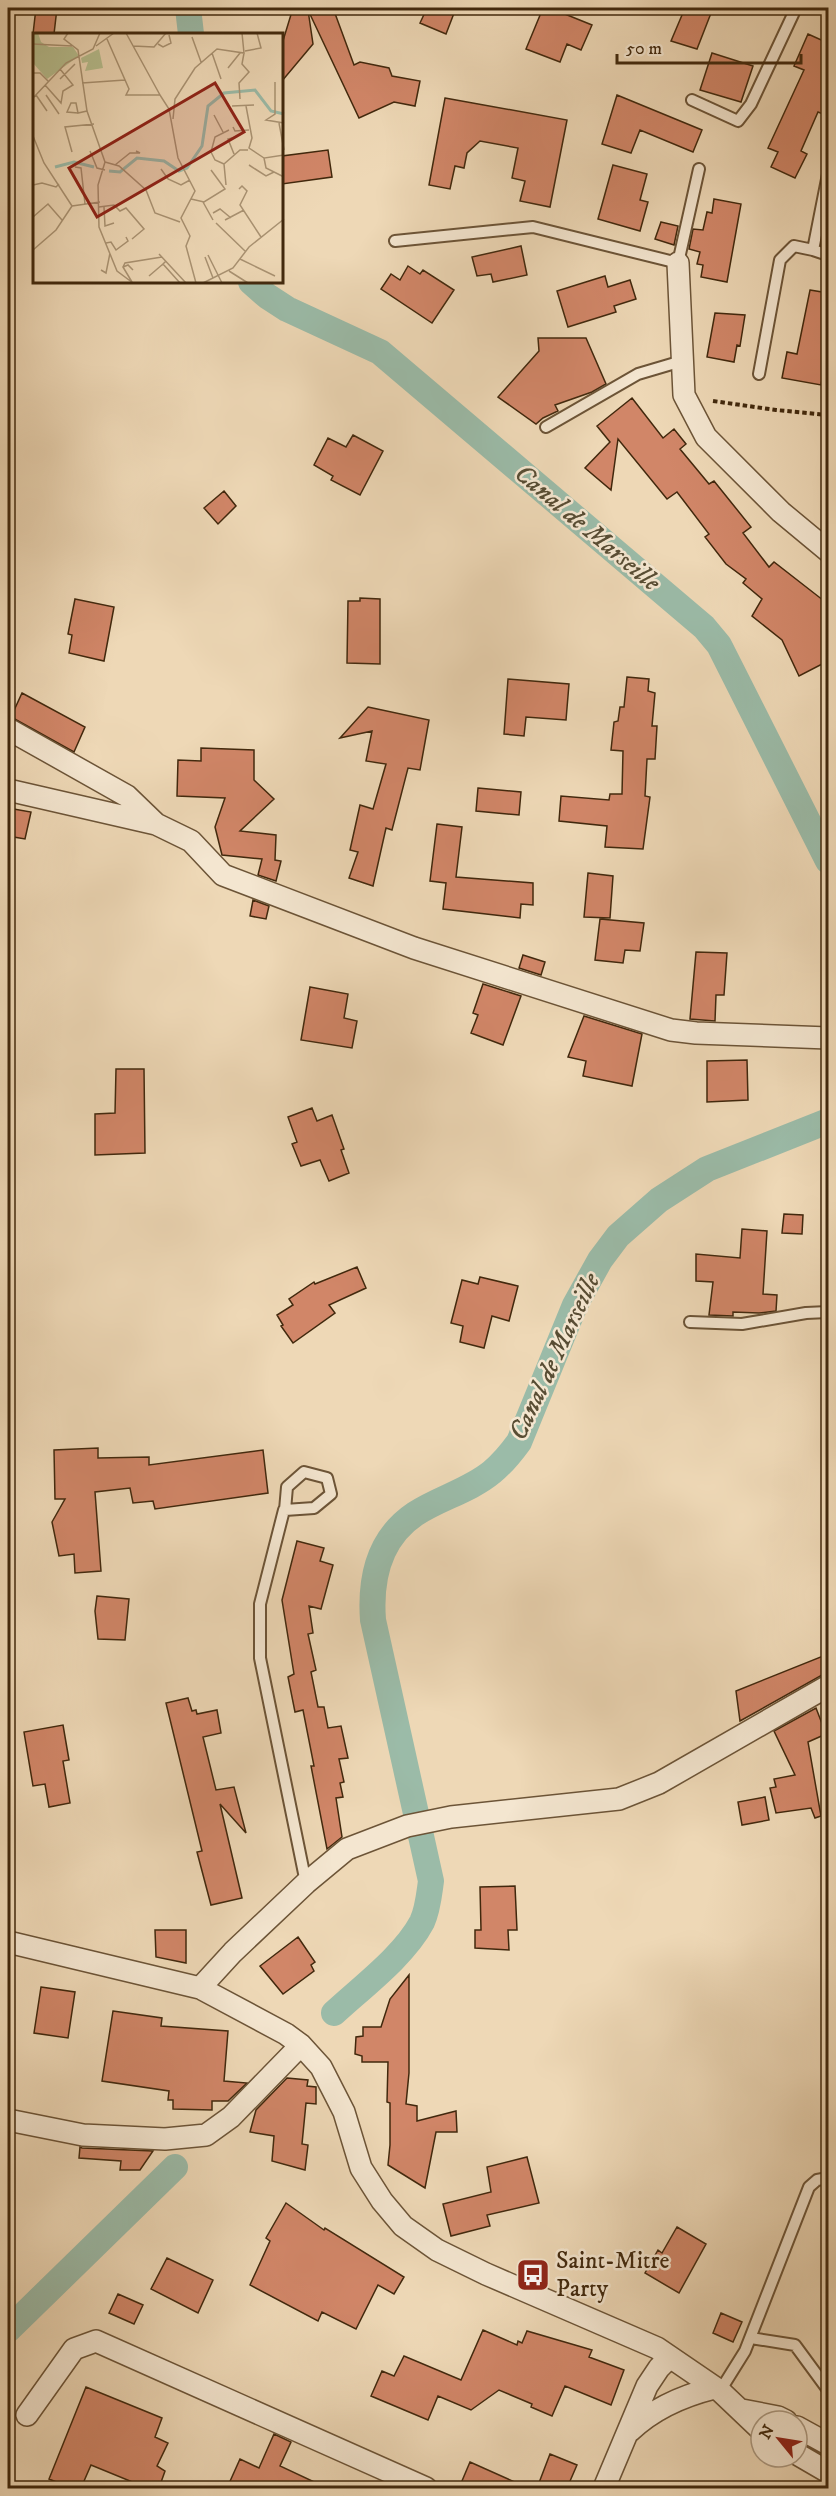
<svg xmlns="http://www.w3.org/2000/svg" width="836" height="2496" viewBox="0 0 836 2496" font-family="'IM FELL DW Pica',serif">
  <rect width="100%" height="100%" fill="#eed8b6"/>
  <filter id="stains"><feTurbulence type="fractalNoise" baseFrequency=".00333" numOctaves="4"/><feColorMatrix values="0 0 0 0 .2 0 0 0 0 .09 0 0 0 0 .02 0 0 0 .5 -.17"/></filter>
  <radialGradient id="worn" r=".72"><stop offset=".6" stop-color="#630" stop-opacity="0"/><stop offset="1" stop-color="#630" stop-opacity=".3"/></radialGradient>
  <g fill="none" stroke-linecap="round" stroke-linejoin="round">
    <path stroke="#9bbba8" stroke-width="26" d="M188,8L191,34
      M251,282L267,296L287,309L380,352L704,627L719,645L828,861
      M334,2013C362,1987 404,1956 422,1922C428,1909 429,1895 431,1881L373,1620C370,1579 378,1539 415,1514C439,1498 469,1491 492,1472C503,1463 511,1453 519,1442L575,1305L600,1260L618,1236L659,1200L707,1169L828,1121
      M8,2330L175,2167"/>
  </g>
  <path fill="#d18668" stroke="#41280d" stroke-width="1.5" d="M36,8H57L54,34H33Z
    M293,8H333L354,65L360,62L389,68L392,76L420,81L415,106L394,102L359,118L308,10L313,44L282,81V44Z
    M427,8H456L446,34L420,23Z
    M543,8H550L592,25L581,50L567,44L560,62L526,49Z
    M685,8H713L697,49L671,41Z
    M808,34L828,43V116L818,112L801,151L807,154L795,178L771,167L778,152L768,148L804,70L794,66Z
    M712,53L753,66L741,102L700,90Z
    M617,95L702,130L693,152L640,130L631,153L602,144Z
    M445,98L567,120L550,207L520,201L525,181L512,178L518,148L480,141L467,153L464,168L455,166L450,189L429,185Z
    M328,150L332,177L282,184V156Z
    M613,165L647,174L640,200L648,202L640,231L598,219Z
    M714,199L741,204L727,282L701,277L703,265L697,264L700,252L689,249L693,229L703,230L707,212L712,213Z
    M661,222L678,226L674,245L655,239Z
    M521,246L527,275L493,282L491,274L477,276L472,257Z
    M408,266L420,274L423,270L454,290L432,323L381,289L391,274L400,280Z
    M605,276L608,287L630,280L636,299L614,306L616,312L568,327L557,291Z
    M810,290L828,293V346L821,385L782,378L787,352L797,354Z
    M715,313L745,315L740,346L737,345L734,362L707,357Z
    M538,338H586L606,384L592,392L555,405L558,411L543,418L536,424L498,397L539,351Z
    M632,398L663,438L674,429L686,444L680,449L709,484L714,481L751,527L743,533L769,567L774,562L828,604V661L799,676L782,640L752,616L762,599L743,583L746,579L726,564L705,537L709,534L677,492L667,499L618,439L611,490L585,468L610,442L597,426Z
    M353,435L383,451L360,495L331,480L333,476L314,465L328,438L346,447Z
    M224,491L236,506L218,524L204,508Z
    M360,598L380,599V664L347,663L348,601H360Z
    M75,599L114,607L104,661L69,653L72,635L68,634Z
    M627,677L649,679L648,691L655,693L652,726H657L655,759H647L645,796L650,797L643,849L605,847L607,826L559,821L561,796L609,800L610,794H622L623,751L611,750L614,722L618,721L620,707H624Z
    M508,679L569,684L566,720L526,717L524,736L504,734Z
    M22,693L85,727L74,752L11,717Z
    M368,707L429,720L420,770L408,768L392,830L386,828L373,886L349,878L358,852L350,850L360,805L373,809L386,764L366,761L372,731L340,738Z
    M201,748L254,750V780L274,799L240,831L276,835L275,860L281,861L276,881L258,875L262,859L222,855L215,827L225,798L177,796L178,760L201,761Z
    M478,788L521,792L519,815L476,811Z
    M8,808L31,812L25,839L8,836Z
    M437,824L462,827L456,877L533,883V905L521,904L520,918L443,909L446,883L430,881Z
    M588,873L613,876L610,918L584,917Z
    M253,900L269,906L266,919L250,916Z
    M600,919L644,923L640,951L625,950L623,963L595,960Z
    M696,952L727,953L724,995H716L715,1021L690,1019Z
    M523,955L545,962L541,975L519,968Z
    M483,984L521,996L503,1045L471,1033L478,1015L473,1013Z
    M310,987L348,994L344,1018L357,1021L352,1048L301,1040Z
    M584,1016L642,1034L632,1086L583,1076L586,1061L568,1057Z
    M747,1060L748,1100L707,1102V1061Z
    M116,1069H144L145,1153L95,1155V1114L115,1113Z
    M312,1108L317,1121L332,1115L344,1149L341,1150L349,1173L329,1181L320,1160L301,1166L292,1144L297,1142L288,1117Z
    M784,1214L803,1215L802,1234L782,1233Z
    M742,1229L767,1231L763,1294L777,1295L776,1311L759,1313L733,1312V1316L709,1315L713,1282L696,1281V1254L740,1258Z
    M357,1267L366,1288L329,1305L335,1313L293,1343L281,1326L283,1325L277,1315L293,1305L289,1299L314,1282L315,1284Z
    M480,1277L518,1286L509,1321L492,1316L484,1348L460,1342L463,1326L451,1323L462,1280L478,1284Z
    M98,1448V1458L149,1457V1465L263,1450L268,1493L155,1509L153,1501L133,1503L130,1488L95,1492L101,1571L75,1573L74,1554L59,1556L52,1522L65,1499H55L54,1450Z
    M297,1541L324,1548L320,1561L333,1565L321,1609L309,1606L313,1633L308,1634L316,1670L311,1672L318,1707H324L328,1728L341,1726L348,1758L339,1759L344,1782L340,1783L343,1797L336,1798L342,1837L327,1849L311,1766H314L303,1710L295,1712L288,1677L294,1674L282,1600Z
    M97,1596L129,1599L125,1640L98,1639L95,1611Z
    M828,1654V1668L824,1674L740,1721L736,1691Z
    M188,1698L192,1711L196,1710L197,1714L217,1710L221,1733L203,1737L216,1790L234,1787L246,1833L220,1804L242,1898L211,1905L197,1852L202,1851L166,1703Z
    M816,1708L826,1734L808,1742L821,1816L815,1818L811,1808L776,1813L770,1788L776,1787L774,1779L795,1775L774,1731Z
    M63,1725L69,1760L63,1761L70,1803L49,1807L45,1784L33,1786L24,1732Z
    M765,1797L769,1820L742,1825L738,1802Z
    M515,1886L517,1930H508L509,1950L475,1948V1930H481L480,1887Z
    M155,1930H186V1963L156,1957Z
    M298,1937L315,1962L311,1965L314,1971L283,1994L260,1966Z
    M409,1975V2073L406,2104L417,2106V2121L456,2111L457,2132H436L425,2188L388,2165L390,2145V2103L387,2102L388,2062H362V2056L355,2054L356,2037L363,2036V2027H381L390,1999Z
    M41,1987L75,1992L68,2038L34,2033Z
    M113,2011L162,2018L161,2026L228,2031L224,2081L247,2083L228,2101H212V2110L173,2109V2100H168L169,2091L102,2081Z
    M287,2078L308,2080L307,2086L316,2087V2104L306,2103L302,2144L308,2145L305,2170L272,2161L274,2136L250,2132L256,2110Z
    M80,2147L82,2148L153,2151L140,2170H120L121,2161L79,2158Z
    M527,2157L539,2203L487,2215L490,2226L451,2236L443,2204L491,2192L487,2167Z
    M286,2203L324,2230L325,2228L404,2277L394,2294L378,2285L356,2329L322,2312L318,2321L250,2285L270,2241L266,2238Z
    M677,2227L706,2244L679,2293L645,2273L658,2250L662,2253Z
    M167,2258L213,2280L198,2313L151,2289Z
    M118,2294L143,2305L134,2324L109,2313Z
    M721,2313L742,2322L733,2342L713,2333Z
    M483,2330L517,2345L518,2341L522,2343L527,2331L592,2350L589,2357L624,2370L611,2405L565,2386L552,2416L531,2407L532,2404L499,2390L471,2410L438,2396L428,2420L371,2396L382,2371L394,2376L404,2356L461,2380Z
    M86,2387L162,2418L155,2437L168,2443L157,2466L165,2471L159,2488H147L91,2465L81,2488H71L49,2479Z
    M274,2434L291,2442L280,2466L327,2488H227L240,2459L259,2468Z
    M550,2454L577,2465L567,2488H537Z
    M470,2462L528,2488H459Z"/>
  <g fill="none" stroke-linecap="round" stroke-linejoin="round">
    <defs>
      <path id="service" d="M692,100L738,121L751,104L796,8
        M828,174L813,250L828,255
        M395,241L533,227L678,263L699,169
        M759,374L780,260L794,246L813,250
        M546,427L638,374L682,361
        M690,1322L742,1324L806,1313L828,1312
        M285,1510L287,1487L304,1472L327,1478L331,1494L314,1508L285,1510H284L260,1604V1658L306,1883
        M751,2338L795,2345L828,2390
        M720,2391L745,2351L809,2187L817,2180L828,2178"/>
      <path id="minor" d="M678,263L684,395L706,437L781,512L828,551
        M8,729L127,796L155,823
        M8,790L156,824L191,841L223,875L414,948L671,1030L696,1033L828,1038
        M8,1942L200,1988L286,2034L301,2045L321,2067L344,2112L361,2168L382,2201L403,2226L437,2250L486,2274L657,2348L720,2391L761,2430
        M200,1988L233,1952L306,1883L347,1849L407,1826L451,1817L619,1799L659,1783L828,1686
        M8,2120L83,2135L165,2139L206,2135L231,2117L301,2045
        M742,2410L778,2417L786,2421
        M27,2415L74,2349L96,2341L426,2488
        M797,2427L828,2444
        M630,2431C654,2408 682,2396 714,2388
        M797,2454L828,2472
        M604,2488L647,2386L659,2368L669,2358"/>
    </defs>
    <use href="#service" stroke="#6c5437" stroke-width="14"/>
    <use href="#minor" stroke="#6c5437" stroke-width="24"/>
    <path stroke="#41280d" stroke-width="4" stroke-dasharray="4.5 3" stroke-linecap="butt" d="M713,401L776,410L828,415"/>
    <use href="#service" stroke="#f4e6d0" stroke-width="10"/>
    <use href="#minor" stroke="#f4e6d0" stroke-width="21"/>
  </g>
  <defs>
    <symbol id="bus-square" viewBox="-11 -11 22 22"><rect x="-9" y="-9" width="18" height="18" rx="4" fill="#8f2418" stroke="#f4e6d0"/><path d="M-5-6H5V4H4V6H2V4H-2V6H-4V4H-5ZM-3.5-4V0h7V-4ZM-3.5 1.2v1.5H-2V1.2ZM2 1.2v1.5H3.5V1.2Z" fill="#fff"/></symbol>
  </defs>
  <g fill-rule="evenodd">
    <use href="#bus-square" x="514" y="2256" width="38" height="38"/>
  </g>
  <g text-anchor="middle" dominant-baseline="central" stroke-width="5" stroke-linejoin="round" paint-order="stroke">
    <g font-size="24" fill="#41280d" stroke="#f4e6d0" text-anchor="start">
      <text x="556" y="2261">Saint-Mitre<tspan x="556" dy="28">Party</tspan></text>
    </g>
    <g font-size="26" font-style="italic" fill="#584d34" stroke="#f4e6d0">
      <text transform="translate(587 528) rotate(40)">Canal de Marseille</text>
      <text transform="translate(555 1357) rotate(-65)">Canal de Marseille</text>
    </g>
  </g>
  <g transform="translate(33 33)">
    <rect width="250" height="250" fill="#eed8b6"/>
    <path d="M0,0H5L8,9L16,14H40L46,23L14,46L0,30ZM66,16L70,35L52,38L55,29L49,30L48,25Z" fill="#b7bf8f"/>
    <path fill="none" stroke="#9bbba8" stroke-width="3" d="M22,134L41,129L61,134M76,138L87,139L104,125L131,128L146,138L154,135L169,113L175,73L191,60L222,57L238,78L251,81"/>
    <path fill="none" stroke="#a99272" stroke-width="1.5" d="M35,0L31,6L45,17L54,78L72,129L65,152L66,194L84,238L100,250M93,0L127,62M159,4L168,29M74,6L96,56L93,62H127L136,76L145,125L162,158L148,185L157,203L153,213L163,250M0,11L39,13M125,11L130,14L138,10L136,2M63,13L81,0M100,13L121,14L133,0M212,18L228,15L224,0M179,20L188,46M195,35L207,20M0,40H7L15,48M27,46L42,31M242,49V81L233,87L251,90M49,50L92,47M12,52L28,70L30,58L40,52L27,36M3,62L14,78M13,62L26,81M0,65L33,30L60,16L67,0M207,66L206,50L216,39L209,31L211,20M199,73L221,72M213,73L219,105L216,115L231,125M45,80L34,79L38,70H43L45,80L54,78M181,82L190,99M140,86L142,66L162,35L184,16L211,20L209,0M246,90L251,117M200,94L202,98L216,97M0,103L11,130L39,173M57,118L64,135L72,137M39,119L32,94L61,91M201,121L195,106L203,104M251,122L231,125L233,135L251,144M72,129L86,133L113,157L122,180L147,189M191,131L182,127L178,119L182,104L196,97M82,132L97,120H107L103,118M216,132L233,143L241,139M42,134L48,135L52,171M128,136L135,146L148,152L157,147M0,152L9,150L23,154L26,151M193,152L191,131L207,117H215M206,156L209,153L214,158L207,172L228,204M158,166L171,169L192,156L178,137M170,169L180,187M39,173L67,169M66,174L81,172L87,178L93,175L111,196L99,206M71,174L72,193L81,190M180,180L187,176L198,185M0,184L15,171L29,187M192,187L211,177M183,190L212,218M73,210L78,209L83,217L95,208L93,204M0,217L23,197L39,173M126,221L153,250M175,222L189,250M172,224L180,245M207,226L242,243M133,228L130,231L147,250M90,234L92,230L129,224M68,237L73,240L77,220M196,238L215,250M116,243L130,231M99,249L90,234L95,232L100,237M170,250L200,235L216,214L251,186"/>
    <path fill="#8f2418" fill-opacity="0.15" stroke="#8f2418" stroke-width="3" d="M182,50L211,99L64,184L36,135Z"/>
    <rect width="250" height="250" fill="none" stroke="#41280d" stroke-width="3"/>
  </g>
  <rect width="836" height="2496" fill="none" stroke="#eed8b6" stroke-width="30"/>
  <rect x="9" y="9" width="818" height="2478" fill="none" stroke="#41280d" stroke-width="3"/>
  <rect x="15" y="15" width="806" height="2466" fill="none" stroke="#41280d" stroke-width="1.5"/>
  <g transform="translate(779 2439) rotate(300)"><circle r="28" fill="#f4e6d0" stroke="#ac9a82" stroke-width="1.5"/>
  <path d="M0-4.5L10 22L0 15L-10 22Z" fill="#8f2418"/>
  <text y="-9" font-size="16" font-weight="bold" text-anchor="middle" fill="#41280d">N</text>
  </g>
  <path d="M617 54v9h184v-9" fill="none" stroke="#41280d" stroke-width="3"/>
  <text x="626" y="54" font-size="18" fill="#41280d" stroke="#f4e6d0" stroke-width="4.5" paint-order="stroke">50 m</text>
  <rect width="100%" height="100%" filter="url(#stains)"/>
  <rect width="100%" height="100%" fill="url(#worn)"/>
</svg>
